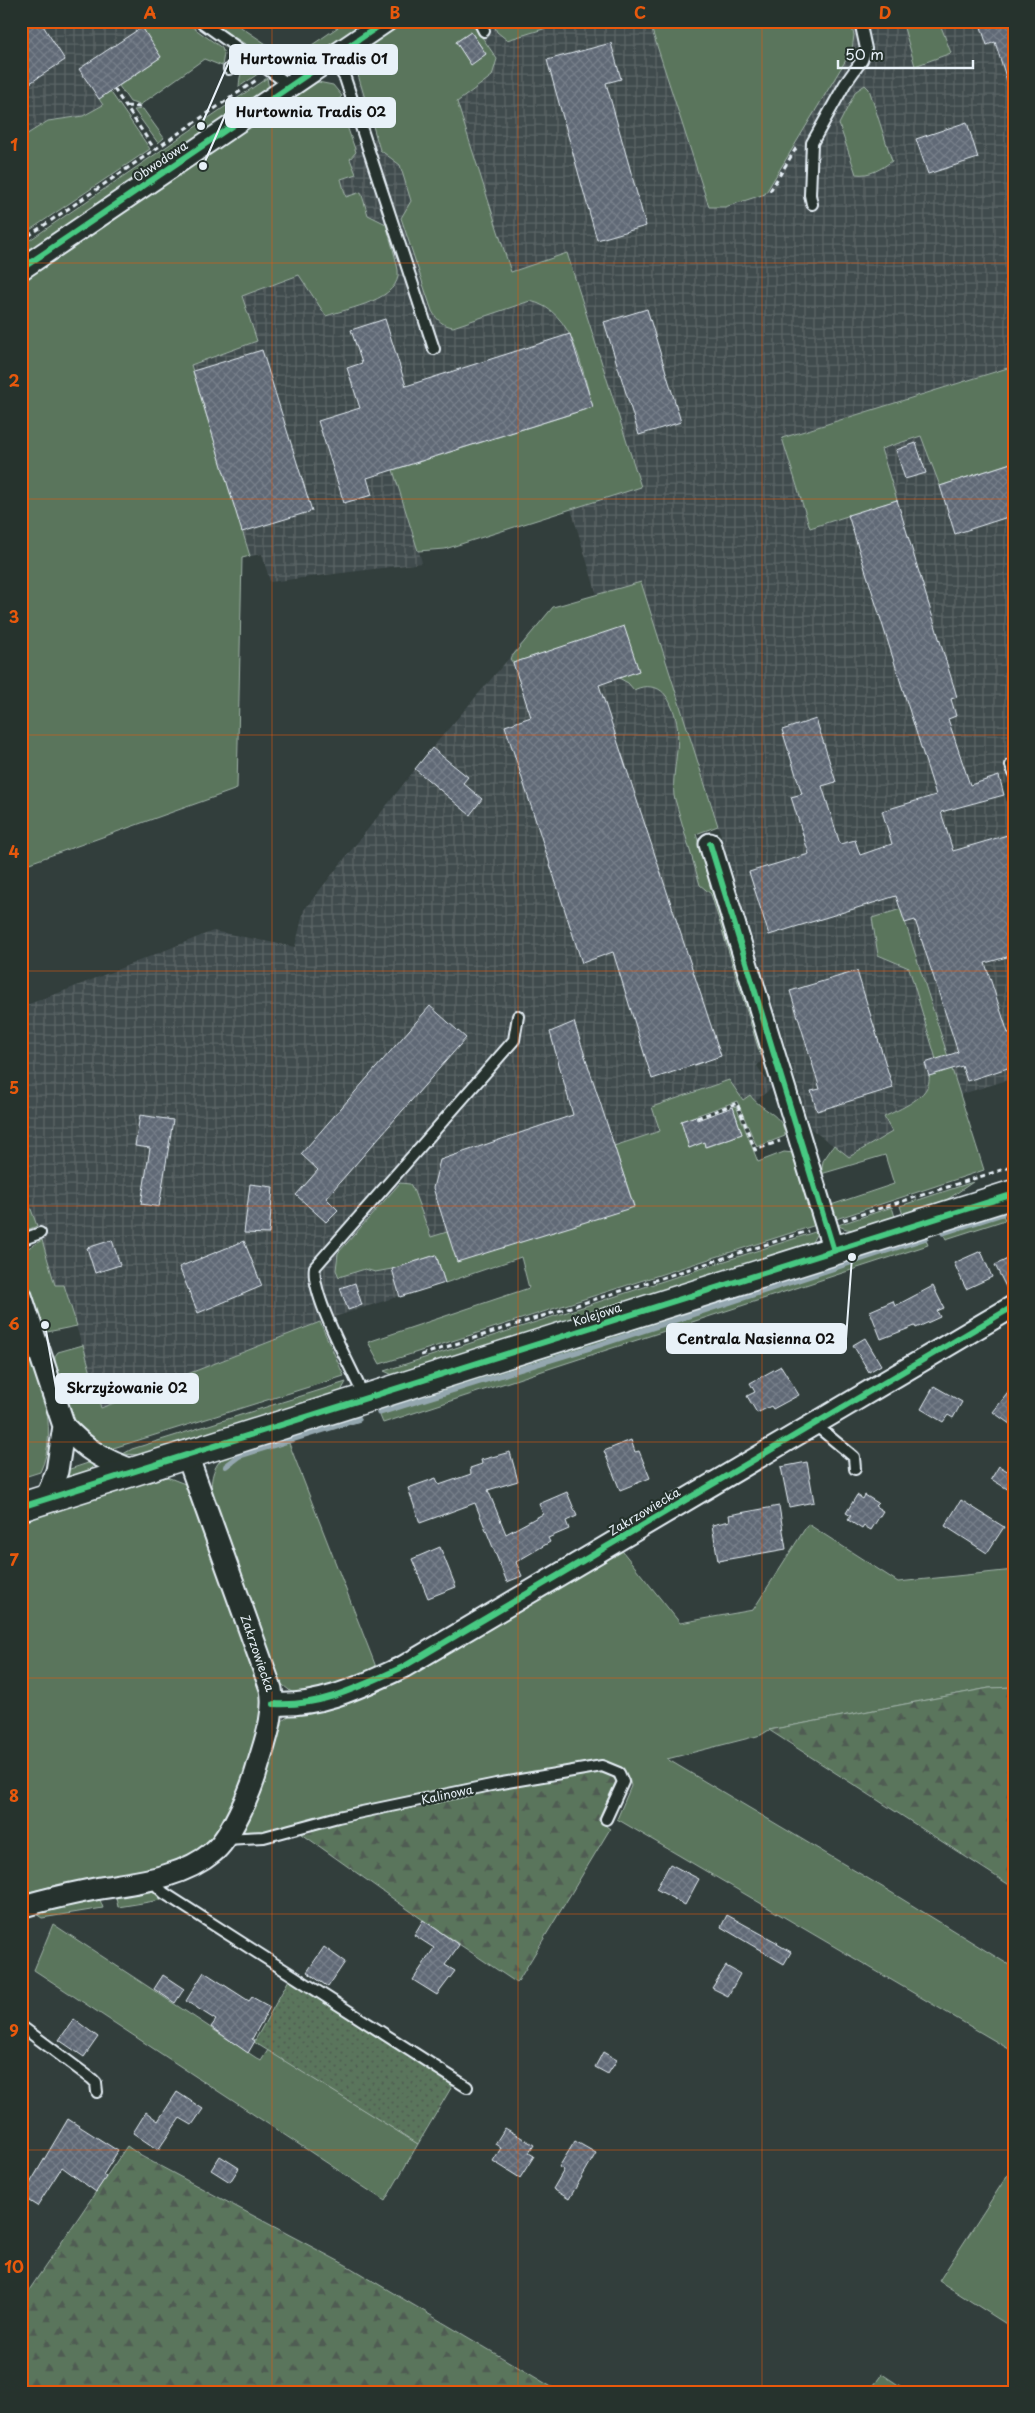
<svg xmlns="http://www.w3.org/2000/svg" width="1035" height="2413" viewBox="0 0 1035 2413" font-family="'Playpen Sans',sans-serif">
  <defs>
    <pattern id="industrial-grid" width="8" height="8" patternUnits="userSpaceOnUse" patternTransform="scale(1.25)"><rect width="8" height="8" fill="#404b4d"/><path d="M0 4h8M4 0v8" fill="none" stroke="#5c6567"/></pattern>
    <pattern id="forest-firs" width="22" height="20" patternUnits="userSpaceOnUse" patternTransform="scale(1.25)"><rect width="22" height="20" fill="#5a755b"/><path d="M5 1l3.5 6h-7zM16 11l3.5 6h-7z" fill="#4f5c52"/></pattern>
    <pattern id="garden-dots" width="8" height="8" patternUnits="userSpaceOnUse" patternTransform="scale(1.25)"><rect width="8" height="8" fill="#5a755b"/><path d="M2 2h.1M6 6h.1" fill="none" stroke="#4f5c52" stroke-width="1.8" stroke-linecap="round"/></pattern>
    <pattern id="building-cross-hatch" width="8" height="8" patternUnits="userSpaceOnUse" patternTransform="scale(1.25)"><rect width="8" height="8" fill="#606976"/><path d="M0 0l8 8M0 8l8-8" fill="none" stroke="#777f8a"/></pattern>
  </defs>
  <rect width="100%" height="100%" fill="#323e3c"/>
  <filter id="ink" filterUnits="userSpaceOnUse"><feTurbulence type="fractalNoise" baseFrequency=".02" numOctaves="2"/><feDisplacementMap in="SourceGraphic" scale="10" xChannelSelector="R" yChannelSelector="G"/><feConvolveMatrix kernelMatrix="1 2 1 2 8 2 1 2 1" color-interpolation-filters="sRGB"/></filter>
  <g filter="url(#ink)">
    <path fill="url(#industrial-grid)" d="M21,21H184L199,31L99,99L130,142L21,212Z
      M499,21H1014V366L783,438L810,527L848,515L881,449L921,436L940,486L1014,462V781L1001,785L1014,822V1078L959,1095L967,1120L849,1157L811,1129L718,826L696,834L765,1056L757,1066L772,1088L755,1101L743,1100L729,1080L660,1131L643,1136L667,1210L328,1319L101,1408L64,1286L55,1285L21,1181V1007L69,989L213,931L295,947L304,910L432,748L553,607L597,595L571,509L445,549L419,551L422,563L270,582L262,554L250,556L148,228L338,99L354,146L376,138L359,85L441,52L476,28L480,33Z"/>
    <path fill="#5a755b" stroke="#a1b3aa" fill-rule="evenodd" d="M137,21H184L222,48L224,54L222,66L204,59L140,105L130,102L119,86L161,57Z
      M209,21H232L290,60L347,21H370L303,67C281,70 230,34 209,21Z
      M401,21H471L497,59L492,76L457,102L511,272L567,253L641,487L445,549L418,551L393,470L593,407C581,370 575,311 530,301L453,327C442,325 438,321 432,311L401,218L411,201L400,165L380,150L358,75C357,44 378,36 401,21ZM471,32L486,54L471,64L456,42Z
      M492,21H570L507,40L497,32Z
      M649,21H850L854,35L852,50L765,194L725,207H709Z
      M902,21H939L951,53L915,66Z
      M253,67L262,71L239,87C240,75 240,69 253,67Z
      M267,78L269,89L21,259V246Z
      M318,82L333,85L342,96L338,100L356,152L350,159L356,174L341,179L346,197L361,192L368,215L386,224C390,239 395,254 398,270C402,300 348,308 326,316L299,275L242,296L257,341L191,365L250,556L242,558L237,789L21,866V283L306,85Z
      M865,85L869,89L892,161C881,169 870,176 856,174L839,124L856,91Z
      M110,91L150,149L21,236V138L48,121L83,116L103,105L99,99Z
      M143,109L164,138L158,143L134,110Z
      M1014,366V462L940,486L921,436L881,449L897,500L810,528L782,438Z
      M641,582L718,826L696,834L765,1056L760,1054L711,894L700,885L674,796C671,765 686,736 671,705C668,698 664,691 656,688C648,686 642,686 634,690L628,683L619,678L638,671L624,627L513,663L510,659L553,607Z
      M901,909L984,1170L836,1219L831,1205L894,1184L885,1155L821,1174L823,1161L834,1145L849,1157L892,1132L884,1117C899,1109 932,1097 929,1076L950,1069L936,1059L909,968L878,955L872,918Z
      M729,1080L743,1100L750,1095C760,1110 785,1115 785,1136L757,1147L737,1101L681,1121L689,1148L704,1142L706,1147L742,1134L733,1107L736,1106L758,1162L784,1152L794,1153L816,1225L380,1364L368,1342L529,1288L521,1257L445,1283L436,1255L392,1269L375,1272L365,1269L339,1277L336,1270L338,1253L400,1183L410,1184L413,1189L431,1237L447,1232L450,1239L613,1213L634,1206L614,1146L660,1131L652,1107Z
      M21,1181L37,1226L22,1232H21Z
      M973,1182L945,1201L903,1215L900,1206Z
      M892,1207L895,1217C880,1222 853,1237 838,1225Z
      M1000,1207L1005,1220L946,1239L940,1227Z
      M818,1231L811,1244L393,1375L384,1371Z
      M924,1235L928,1245L383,1423L376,1406Z
      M42,1240L55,1285H64L77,1326L47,1332L43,1326L21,1265V1252Z
      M320,1322L344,1376L107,1450C99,1445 90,1441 83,1434C71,1423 53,1373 55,1356L58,1352L83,1345L101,1408Z
      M21,1324C36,1369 62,1426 40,1472L21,1478Z
      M346,1382L340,1393L140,1455L123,1454L132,1449Z
      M285,1433L376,1667L323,1692L294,1694L279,1682L212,1497C210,1481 212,1466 226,1455Z
      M91,1462L93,1467L89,1473L68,1478L65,1477L64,1471Z
      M167,1477L185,1484L193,1494L262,1690V1726L247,1776L222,1828L212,1841L182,1861L132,1875L58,1885L21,1894V1520L155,1478Z
      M808,1524L898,1582L1014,1570V1687L989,1688L769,1730L761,1735L667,1759L889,1891L1014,1968V2052L617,1819L631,1786C630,1773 617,1765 605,1762C596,1759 560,1768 549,1770C449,1786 351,1808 254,1836L245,1835L242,1830L277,1725L290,1715L311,1711L619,1547L680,1623L753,1610Z
      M150,1887L167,1899L118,1907L116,1897L118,1893Z
      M99,1897L103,1908L42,1918L36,1914V1911Z
      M53,1924L261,2061L268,2050L418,2144L385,2201L34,1970Z
      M1014,2165V2329L939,2281Z
      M882,2374L909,2392H869Z"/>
    <path fill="url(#forest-firs)" stroke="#a1b3aa" d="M1014,1687V1888L769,1730L989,1688Z
      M598,1771L610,1774L616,1781L598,1820L610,1829L517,1983L423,1920L302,1834L311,1828L365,1815Z
      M127,2146L141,2156L346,2265L560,2392H21V2302Z"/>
    <path fill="url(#garden-dots)" stroke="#a1b3aa" d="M290,1978L454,2083L418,2144L254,2042Z"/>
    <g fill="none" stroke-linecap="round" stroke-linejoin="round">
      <path stroke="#94a7af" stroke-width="5.5" d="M943,1233L1002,1214
        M379,1413L599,1345L926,1238
        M226,1466L239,1456L359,1419"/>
    </g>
    <path fill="url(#building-cross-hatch)" stroke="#e8f1f8" d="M21,21H40L65,60L21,89Z
      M979,21H1014V90H1010L995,42L987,45Z
      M142,27L161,57L99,99L79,69Z
      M471,32L486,54L471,65L456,42Z
      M611,43L621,79L606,83L646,226L597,240L547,60Z
      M967,122L978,158L928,174L916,139Z
      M647,309L681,422L639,435L604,322Z
      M385,319L406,386L570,334L593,407L367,478L372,495L344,503L318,421L360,408L347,368L362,363L351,330Z
      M262,350L312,511L242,532L193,371Z
      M916,443L926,473L905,479L896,450Z
      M1014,462V515L955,534L940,486Z
      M897,500L957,697L951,699L956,716L948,719L970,785L999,776L1004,795L941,812L953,851L1014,833V955L985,963L1008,1033L1014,1032V1066L967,1081L962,1066L929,1076L925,1063L958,1052L915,920L905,923L896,896L769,935L749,872L809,854L791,797L802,794L782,730L816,719L836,782L822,786L840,844L855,840L860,855L892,844L882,811L936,795L848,515Z
      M624,626L639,671L599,685L721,1056L652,1079L613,952L582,963L505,726L531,717L513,663Z
      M432,748L468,777L463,783L482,799L470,815L415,769Z
      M857,971L893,1088L817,1111L811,1091L820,1089L790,991Z
      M430,1006L466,1038L326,1198L338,1210L326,1222L296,1195L318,1170L301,1154Z
      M574,1022L634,1207L457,1262L433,1188L440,1160L573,1115L550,1032Z
      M733,1107L742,1134L705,1147L704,1142L689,1148L681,1121L696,1116L697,1120Z
      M140,1115L173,1120L159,1207L141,1204L150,1148L135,1146Z
      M250,1184L273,1187L269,1234L244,1233Z
      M112,1240L120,1265L95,1273L87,1248Z
      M244,1241L262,1286L198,1313L179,1267Z
      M981,1251L992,1277L966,1289L954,1263Z
      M436,1255L445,1283L400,1297L392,1269Z
      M1014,1256V1294L1010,1295L995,1265Z
      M355,1283L362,1305L348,1310L340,1288Z
      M933,1286L944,1308L937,1311L940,1317L916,1328L915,1326L881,1339L870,1311L893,1301L895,1306Z
      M865,1338L881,1365L869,1372L853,1345Z
      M781,1366L799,1395L773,1409L771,1406L757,1413L747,1396L755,1392L750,1383Z
      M1014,1385V1427L993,1412Z
      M934,1386L962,1402L953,1418L948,1415L943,1422L921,1409Z
      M631,1440L635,1452L639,1451L650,1478L620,1490L604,1451Z
      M510,1452L518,1481L488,1490L506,1534L543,1514L539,1504L567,1492L577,1516L566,1521L569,1529L548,1538L550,1542L516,1562L522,1576L507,1582L475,1503L420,1523L408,1488L436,1478L439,1485L471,1474L470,1468L482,1464L481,1460Z
      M807,1462L814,1502L789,1507L781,1467Z
      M999,1466L1014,1475V1493L991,1479Z
      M857,1495L863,1499L865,1495L878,1503L875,1506L883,1511L871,1530L864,1526L862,1529L848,1520L851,1516L846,1513Z
      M961,1500L1004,1527L987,1553L945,1526Z
      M779,1506L786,1549L718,1561L712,1525L730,1521L729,1515Z
      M440,1547L456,1587L428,1598L412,1559Z
      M670,1864L699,1879L685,1905L656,1889Z
      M727,1915L778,1943L777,1944L791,1952L784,1964L721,1927Z
      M423,1920L459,1945L445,1965L455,1971L437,1995L413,1980L434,1948L414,1935Z
      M324,1947L345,1962L328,1987L307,1972Z
      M726,1966L740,1974L728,1996L712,1988Z
      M204,1972L249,2001L252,1997L270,2007L252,2039L255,2041L248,2053L211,2027L216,2020L186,2001Z
      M163,1975L184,1989L175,2003L154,1989Z
      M74,2019L98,2037L84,2057L59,2040Z
      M603,2052L617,2060L608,2074L595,2067Z
      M177,2092L203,2109L192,2125L180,2118L158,2150L133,2133L146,2112L158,2121Z
      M68,2119L118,2151L103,2175L106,2177L96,2192L62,2167L37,2206L21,2196V2179L29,2185Z
      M505,2128L534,2145L529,2153L534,2156L520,2178L493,2161L501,2148L495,2144Z
      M575,2141L596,2153L569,2199L553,2189L564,2170L559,2167Z
      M220,2156L239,2168L230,2182L211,2170Z"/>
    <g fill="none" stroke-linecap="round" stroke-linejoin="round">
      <defs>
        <path id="lane" d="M200,21L291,86
          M479,21L484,31
          M332,58L345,78L434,349
          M229,69L247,55
          M812,204L810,195L812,143L845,84L862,60L866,49L860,21
          M1011,765L1014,773
          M21,1240L40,1233
          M364,1397C352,1368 310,1295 315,1267L514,1040L518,1016
          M813,1423L854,1457L855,1469
          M226,1839L264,1837L338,1817L496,1784L602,1766L619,1773L623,1782L606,1819
          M154,1879L158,1887L164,1893L467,2087
          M21,2026L92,2079L96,2083L97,2092"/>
        <path id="street" d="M21,269L386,21
          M710,844L834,1251
          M21,1296L64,1426L57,1471L46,1499
          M64,1426C86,1450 105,1461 135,1471
          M274,1704C321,1707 361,1686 403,1667L1014,1306
          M21,1907C45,1899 70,1894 95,1889C135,1882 181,1879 213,1852C230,1839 251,1791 257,1769C264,1744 276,1715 271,1689L187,1455"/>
        <path id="secondary" d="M21,1507L1014,1194"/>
      </defs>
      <use href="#lane" stroke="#e8f1f8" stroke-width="14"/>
      <use href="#street" stroke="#e8f1f8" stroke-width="25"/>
      <use href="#secondary" stroke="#e8f1f8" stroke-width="31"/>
      <path stroke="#e8f1f8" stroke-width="3" stroke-dasharray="5 4" stroke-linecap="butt" d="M114,89L155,150
        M126,106L141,107
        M770,191L798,145
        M21,241L258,79
        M697,1118L737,1103L755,1150L780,1141
        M843,1220L1014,1166
        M421,1355L808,1231"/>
      <use href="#lane" stroke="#26332d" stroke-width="10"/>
      <use href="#street" stroke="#26332d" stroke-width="21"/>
      <use href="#secondary" stroke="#26332d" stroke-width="28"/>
      <defs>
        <path id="cycleway" d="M21,269L386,21
          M710,844L834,1251
          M21,1507L1014,1194
          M274,1704C321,1707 361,1686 403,1667L1014,1306"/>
      </defs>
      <use href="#cycleway" stroke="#26332d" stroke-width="9"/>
      <use href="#cycleway" stroke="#46c982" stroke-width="6"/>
    </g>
  </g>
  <path fill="none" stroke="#e8590c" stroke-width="1" stroke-opacity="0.55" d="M272,21V2392M518,21V2392M762,21V2392M21,263H1014M21,499H1014M21,735H1014M21,971H1014M21,1206H1014M21,1442H1014M21,1678H1014M21,1914H1014M21,2150H1014"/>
  <g text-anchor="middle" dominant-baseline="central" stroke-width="4.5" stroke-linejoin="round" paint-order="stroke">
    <g font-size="12" fill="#e8f1f8" stroke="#26332d">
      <text transform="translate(160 161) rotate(-34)">Obwodowa</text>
      <text transform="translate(597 1314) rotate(-18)">Kolejowa</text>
      <text transform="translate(644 1511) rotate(-31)">Zakrzowiecka</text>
      <text transform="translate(258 1653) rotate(71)">Zakrzowiecka</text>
      <text transform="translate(447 1794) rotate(-12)">Kalinowa</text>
    </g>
  </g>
  <path fill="none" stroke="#e8f1f8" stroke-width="2" d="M201 126L230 59M203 166L226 113M852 1257L846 1339M45 1325L56 1388"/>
  <g fill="#e8f1f8" stroke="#26332d" stroke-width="2">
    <circle cx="201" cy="126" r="5"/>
    <circle cx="203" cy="166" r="5"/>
    <circle cx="852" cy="1257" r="5"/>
    <circle cx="45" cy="1325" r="5"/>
  </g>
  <g fill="#e8f1f8" stroke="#e8f1f8" stroke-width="2">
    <rect x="230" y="45" width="167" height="29" rx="5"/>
    <rect x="226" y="98" width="169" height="29" rx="5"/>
    <rect x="667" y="1324" width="179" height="29" rx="5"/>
    <rect x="56" y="1374" width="142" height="29" rx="5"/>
  </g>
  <g font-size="14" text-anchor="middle" font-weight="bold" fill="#111">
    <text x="314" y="64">Hurtownia Tradis 01</text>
    <text x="311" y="117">Hurtownia Tradis 02</text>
    <text x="756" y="1344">Centrala Nasienna 02</text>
    <text x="127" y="1393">Skrzyżowanie 02</text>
  </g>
  <rect width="1035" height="2413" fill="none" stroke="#26332d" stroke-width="55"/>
  <path d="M838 60v8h135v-8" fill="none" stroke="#e8f1f8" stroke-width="2.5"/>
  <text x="845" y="60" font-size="15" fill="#e8f1f8" stroke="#26332d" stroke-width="4" paint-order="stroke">50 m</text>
  <rect x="28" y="28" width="980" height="2358" fill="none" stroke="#e8590c" stroke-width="2"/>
  <g font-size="16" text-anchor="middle" font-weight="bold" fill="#e8590c">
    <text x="150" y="19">A</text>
    <text x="395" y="19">B</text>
    <text x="640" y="19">C</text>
    <text x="885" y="19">D</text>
    <text x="14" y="151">1</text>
    <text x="14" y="387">2</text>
    <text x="14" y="623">3</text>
    <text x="14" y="858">4</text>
    <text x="14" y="1094">5</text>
    <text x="14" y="1330">6</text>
    <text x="14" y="1566">7</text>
    <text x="14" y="1802">8</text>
    <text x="14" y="2037">9</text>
    <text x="14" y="2273">10</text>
  </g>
</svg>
